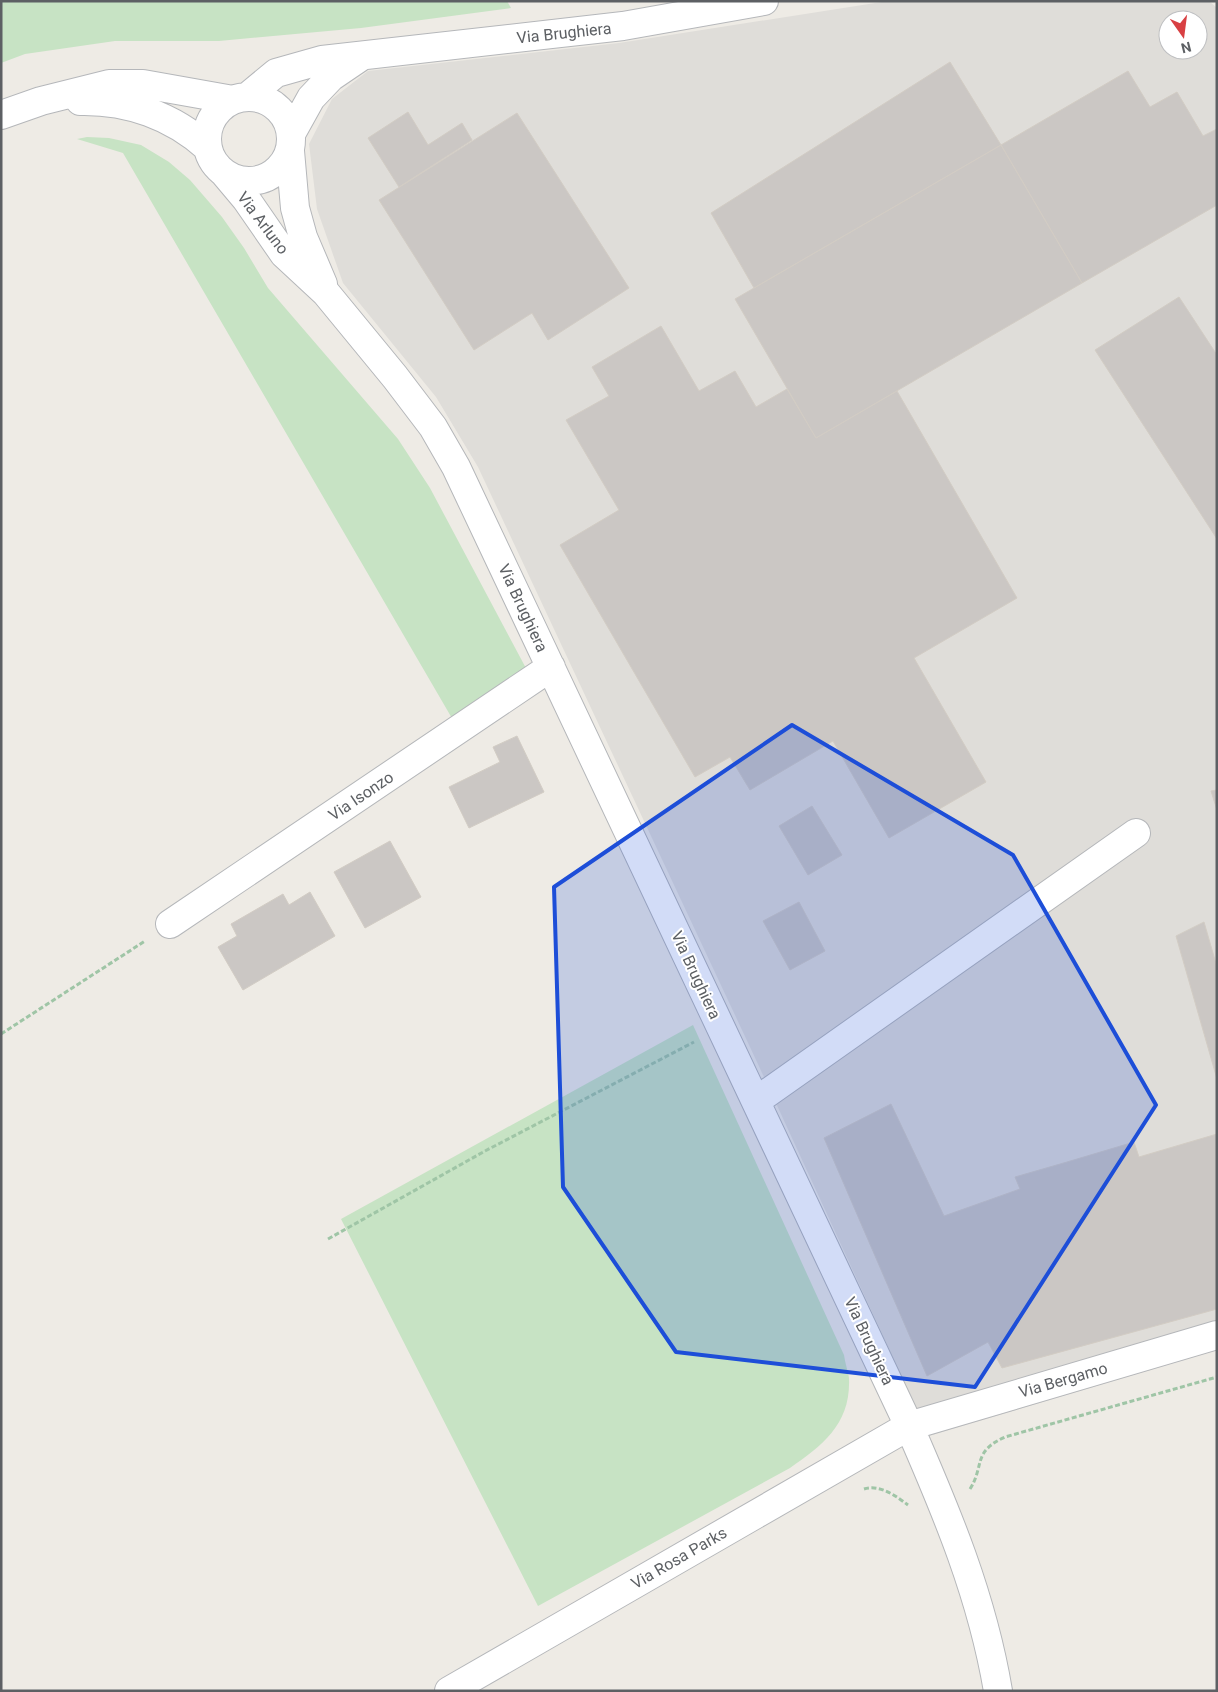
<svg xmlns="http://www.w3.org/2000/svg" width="1218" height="1692" viewBox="0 0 1218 1692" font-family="Roboto,sans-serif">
  <rect width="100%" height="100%" fill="#eeebe5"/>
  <path fill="#dfddd9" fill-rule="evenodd" d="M888,1H1209L1217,8V1350L929,1436L757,1062L478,467L436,397L343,283L317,209L309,144L332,99L368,71L619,43ZM1168,20H1198V50H1168Z"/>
  <path fill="#c7e3c4" d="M1,1H507L511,8L361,28L219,41H115L25,54L1,63Z
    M87,137L109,138L141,145L169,162L190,180L222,217L244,248L268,288L398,439L430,488L528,672L453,720L123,153L77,139Z
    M693,1025L844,1355C845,1363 848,1371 849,1378C851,1424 823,1445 790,1468L538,1606L341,1219Z"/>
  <path fill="#cbc7c4" stroke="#d2ccc4" d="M950,62L1001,145L754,288L711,213Z
    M1128,71L1150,107L1177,92L1203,136L1217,129V205L1082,283L1001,145Z
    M408,112L428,145L462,123L472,140L399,187L368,138Z
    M517,113L629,288L548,340L532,313L474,350L379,200Z
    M1001,145L1082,283L816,438L735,299Z
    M1179,297L1217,355V539L1095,350Z
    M661,326L699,391L735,371L756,407L787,389L816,438L897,391L1017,598L914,658L986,782L889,838L833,741L750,790L730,757L695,777L560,545L619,510L566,420L609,396L592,367Z
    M517,736L544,792L469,828L449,787L500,762L493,747Z
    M1217,790V810L1211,791Z
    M812,806L842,855L808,875L779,826Z
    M390,841L421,897L365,928L334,872Z
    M310,892L335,936L243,990L218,947L237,936L231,924L283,894L289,905Z
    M799,902L825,951L790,970L763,921Z
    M1204,922L1217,967V1079L1176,936Z
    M891,1104L944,1216L1020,1189L1015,1177L1067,1162L1134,1142L1139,1157L1217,1134V1309L1002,1368L988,1342L927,1376L824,1138Z"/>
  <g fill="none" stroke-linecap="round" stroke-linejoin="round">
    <defs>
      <path id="minor" d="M207 139a42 42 0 1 1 84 0a42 42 0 1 1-84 0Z
        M247,97L276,73L322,60L623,26L764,1
        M80,101C128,100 173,116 208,148
        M1,115L41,101L109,84H143L233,100
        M291,134L311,98L331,77L359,58
        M290,151L295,208L303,237L323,284
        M225,174L246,199L284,254L326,293L395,377L433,427L456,467L909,1426C947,1513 982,1596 998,1691
        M170,924L551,667
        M756,1101L1136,833
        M449,1691L909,1426L1217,1335"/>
    </defs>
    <use href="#minor" stroke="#b5b7ba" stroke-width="30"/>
    <path stroke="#9fc5a6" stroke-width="3" stroke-dasharray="5 2.5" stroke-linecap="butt" d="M1,1034L145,941
      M328,1239L485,1151L694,1042
      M864,1489C880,1484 896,1496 908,1505
      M970,1489C985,1465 972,1452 1005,1437L1217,1377"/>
    <use href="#minor" stroke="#fff" stroke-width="28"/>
  </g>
  <path fill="#1d4ed8" fill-opacity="0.2" stroke="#1d4ed8" stroke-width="4" stroke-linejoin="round" d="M792,725L1013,855L1156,1105L975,1387L676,1352L563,1187L554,887Z"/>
  <g text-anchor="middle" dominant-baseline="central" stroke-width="4" stroke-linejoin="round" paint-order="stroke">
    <g font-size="16" fill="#5d6064" stroke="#fff">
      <text transform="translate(564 33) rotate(-6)">Via Brughiera</text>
      <text transform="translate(263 223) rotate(53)">Via Arluno</text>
      <text transform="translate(523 608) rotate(65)">Via Brughiera</text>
      <text transform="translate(361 796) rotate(-34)">Via Isonzo</text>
      <text transform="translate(696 975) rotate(65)">Via Brughiera</text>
      <text transform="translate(869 1341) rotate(65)">Via Brughiera</text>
      <text transform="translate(1063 1380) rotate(-16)">Via Bergamo</text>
      <text transform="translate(679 1558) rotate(-30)">Via Rosa Parks</text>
    </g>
  </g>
  <rect width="1218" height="1692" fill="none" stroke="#5d6064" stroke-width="5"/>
  <g transform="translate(1183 35) rotate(166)"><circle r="24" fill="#ffffff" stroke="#bebfc1"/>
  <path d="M0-4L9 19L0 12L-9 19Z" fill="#d84043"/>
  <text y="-8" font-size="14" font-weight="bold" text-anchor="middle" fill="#5d6064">N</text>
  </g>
</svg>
